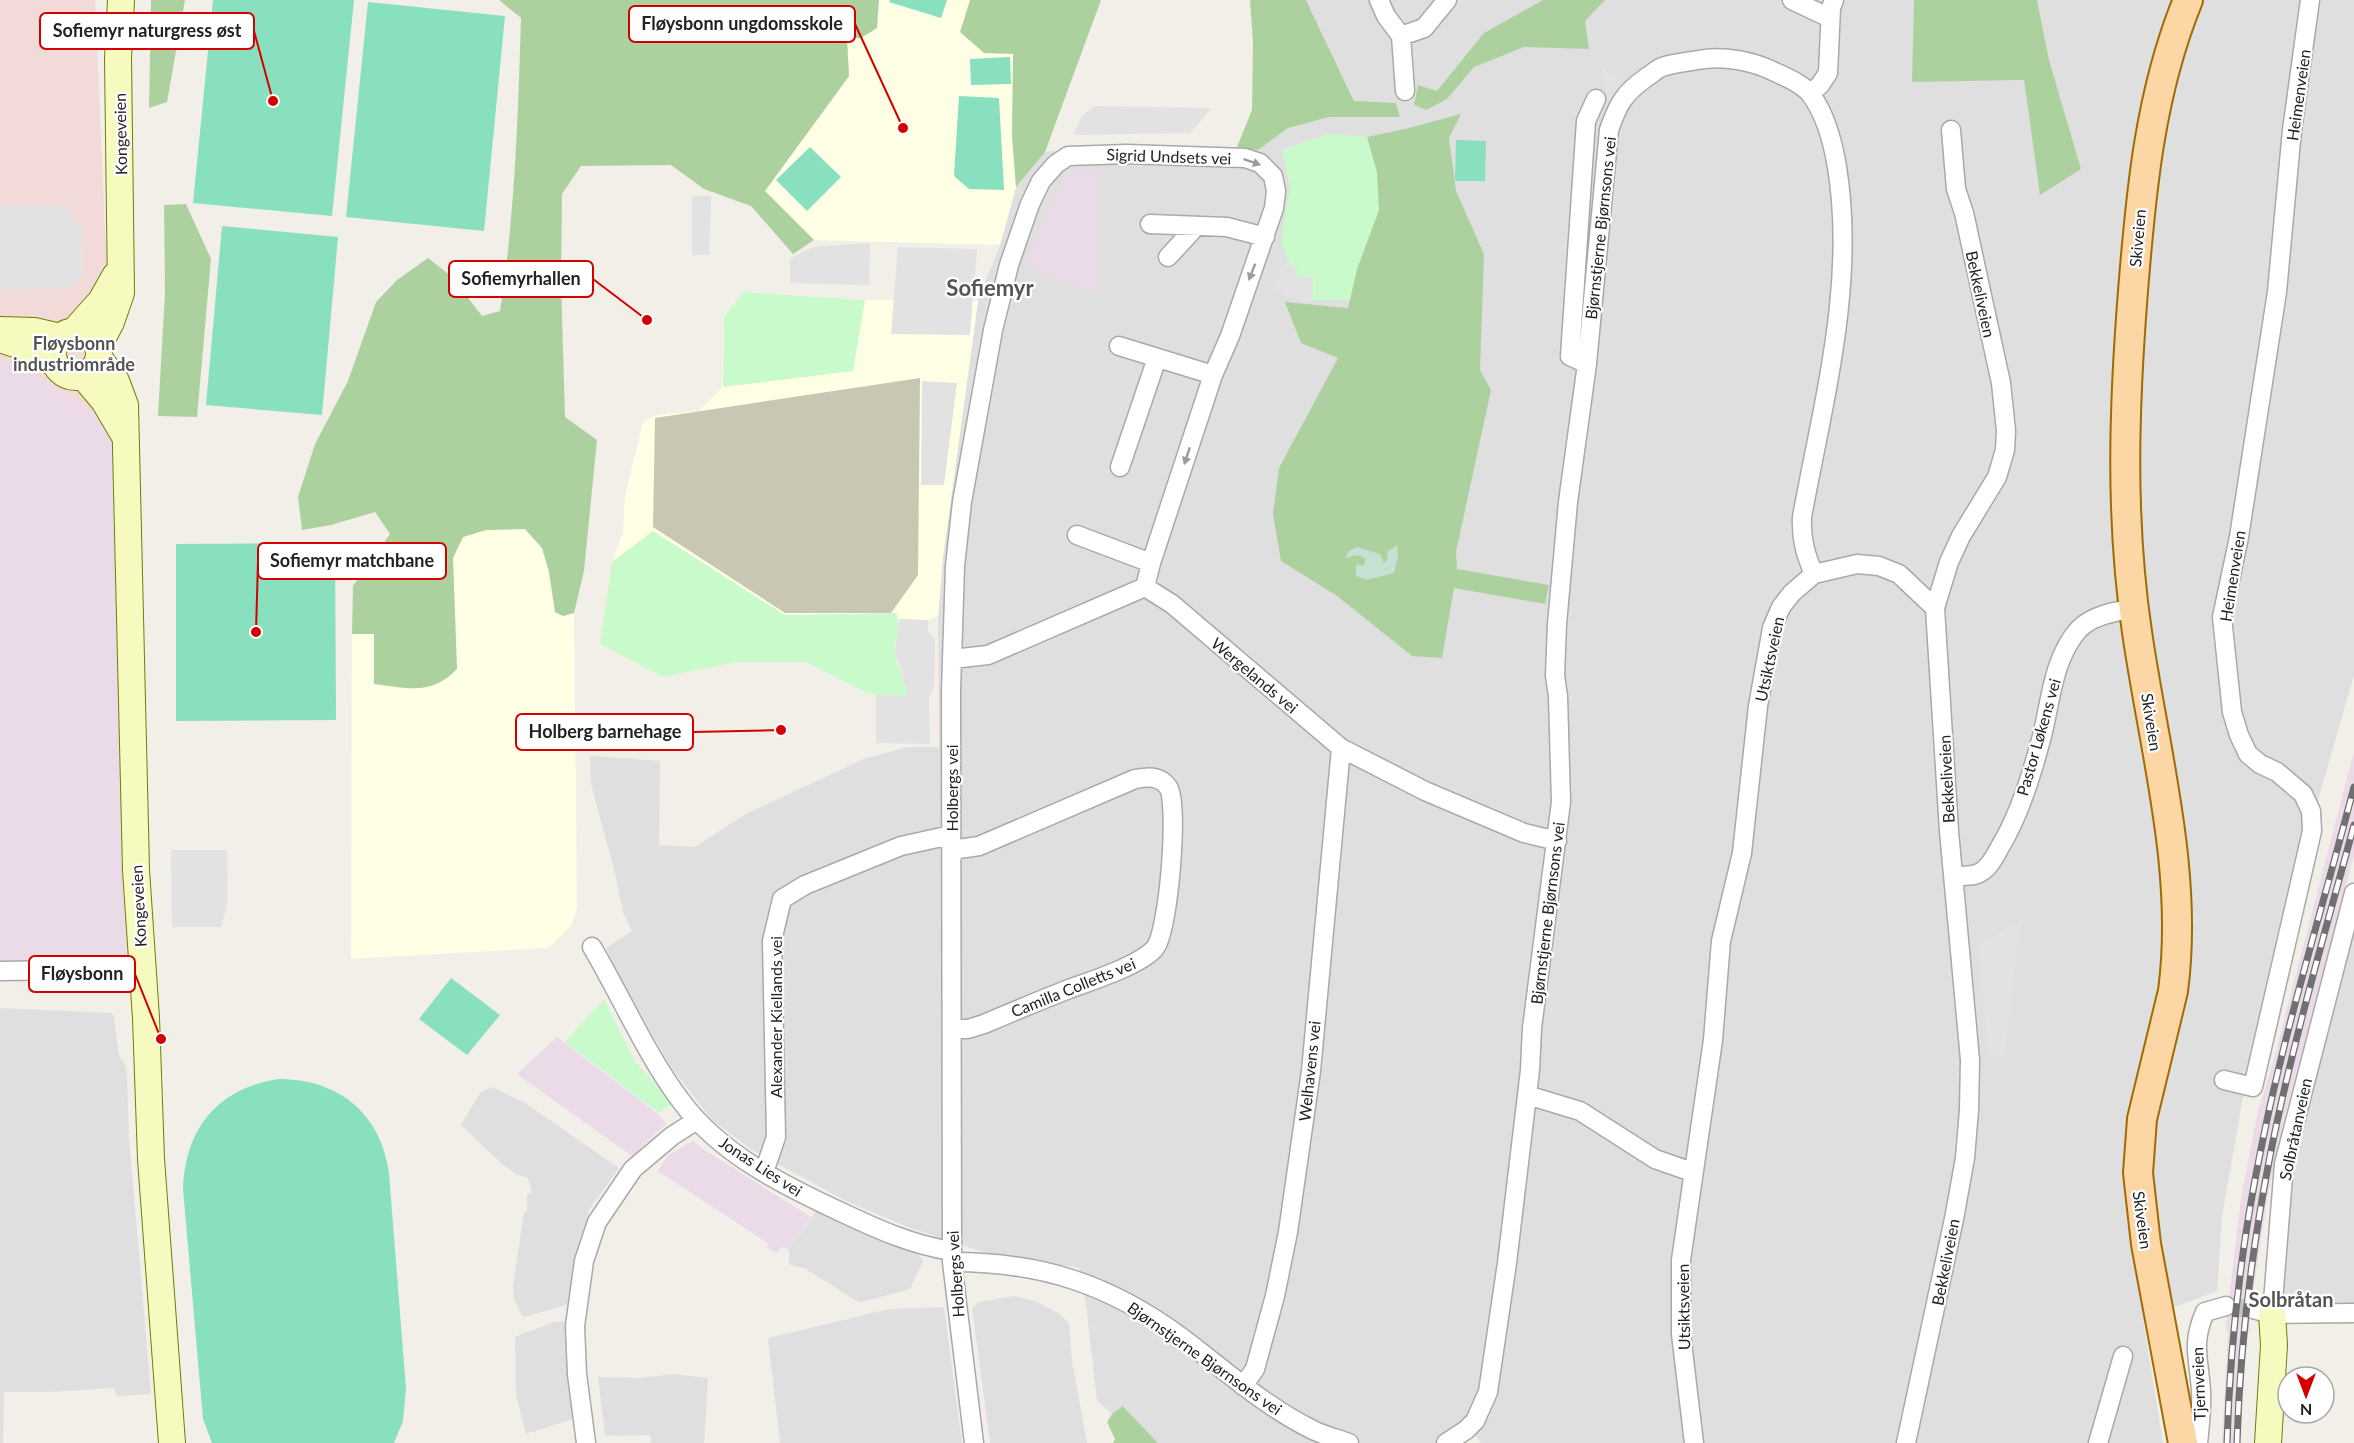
<svg xmlns="http://www.w3.org/2000/svg" width="2354" height="1443" viewBox="0 0 2354 1443" font-family="Lato,sans-serif">
  <rect width="100%" height="100%" fill="#f2efe9"/>
  <path fill="#e0dfdf" d="M1306,0H1914L1913,81L2024,80L2040,194L2049,60L2037,0H2354V675L2302,856L2244,1091L2222,1217L2217,1291L2143,1319L2163,1443H1481L1464,1419L1436,1438L1440,1443H1158L1124,1406L1112,1414L1097,1400L1085,1296L1079,1268L987,1253L910,1228L844,1200L752,1150L712,1120L671,1067L615,969L606,948L632,931L623,912L615,873L591,784L590,756L660,761L659,845L695,847L746,814L864,759L907,747H939L938,616L943,557L953,484L978,301L1000,245L1016,187L1045,152L1102,145L1237,147L1258,150L1288,128L1329,117L1400,116L1396,103L1355,102Z
    M2354,913V1307L2293,1308L2285,1304L2279,1297L2294,1149Z
    M0,1008L112,1013L114,1019L119,1055L126,1067L127,1076L129,1138L151,1394L117,1396L114,1388L50,1392H4L3,1443H0Z
    M492,1087L525,1103L619,1168L588,1211L589,1219L568,1304L525,1317L522,1316L514,1299L513,1285L524,1213L527,1211V1194L532,1193L528,1178L516,1174L501,1163L461,1125L480,1093Z
    M816,1211L920,1256L923,1261L910,1289L862,1302L855,1300L806,1269L789,1264V1250Z
    M1014,1296L1035,1301L1060,1314L1069,1324L1072,1361L1087,1443H990L972,1308L979,1302Z
    M944,1307L962,1443H780L768,1338L889,1309Z
    M565,1321L571,1369L572,1419L526,1434L516,1395L515,1340L516,1336L555,1322Z
    M675,1374L708,1378L704,1443H651V1435L605,1436L598,1377L639,1378Z"/>
  <path fill="#f2dad9" d="M0,0H95L114,428L16,362L0,361Z"/>
  <path fill="#ebdbe8" d="M1067,170H1096V295L1024,265Z
    M0,361L16,362L114,428L135,974L0,972Z
    M2354,751V855L2284,1119L2267,1201L2257,1265L2249,1325L2251,1331H2247L2241,1388L2240,1443H2222L2228,1331H2225L2241,1199L2257,1115L2274,1059Z
    M557,1037L658,1114L666,1124L632,1156L517,1074Z
    M693,1141L703,1149L811,1217L789,1250L782,1247L777,1253L766,1247L768,1243L658,1171L668,1155Z"/>
  <path fill="#ffffe5" d="M879,0H970L984,53L1013,54L1012,135L1016,187L1000,245L814,240L765,191L849,77L847,38L877,28Z
    M744,292L865,300L978,301L943,557L938,616L928,620L899,619L895,651L876,695L867,693L805,662H738L663,677L600,644L612,562L623,533L625,495L643,422L656,415L699,411L722,388L724,316Z
    M525,529L542,548L563,616L574,613L577,908L571,926L548,948L351,959L352,634H374L457,669L453,558L463,537L486,530Z"/>
  <path fill="#c7c7b4" d="M920,378L918,575L891,613H785L653,527L655,418Z"/>
  <path fill="#add19e" d="M151,0H185L167,102L149,108Z
    M499,0H879L877,28L861,38H847L849,76L765,191L814,240L793,254L751,206L704,189L671,165L581,166L562,194L561,281L565,417L597,440L584,571L574,613L563,616L555,612L549,572L542,548L525,529L486,530L463,537L453,558L457,669C431,696 407,688 374,684V634H352L353,586L390,534L375,512L331,525L302,530L298,497L315,444L348,381L376,302L397,280L428,258L451,276L482,316L500,311C515,215 518,116 521,18Z
    M970,0H1101L1045,152L1016,187L1012,135L1013,54L984,53L960,32Z
    M1250,0H1306L1354,101L1396,103L1400,117H1329L1288,128L1258,150L1237,147L1252,110L1253,43Z
    M1543,0H1605L1585,21L1589,49L1524,47L1474,67L1447,99L1426,110L1414,105L1418,85L1437,91L1484,33Z
    M1914,0H2037L2049,60L2081,169L2040,195L2024,80L1912,82Z
    M1461,114L1449,138L1456,191L1484,254L1480,370L1491,390L1456,552L1457,569L1549,585L1545,604L1454,588L1442,658L1412,656L1337,596L1281,561L1273,514L1279,468L1338,358L1301,343L1285,302L1348,308L1377,173L1367,137L1405,129Z
    M186,204L211,259L197,417L158,416L165,292L164,205Z
    M1123,1406L1158,1443H1113L1115,1439L1107,1422L1112,1414Z"/>
  <path fill="#c6e0d4" d="M1397,545L1398,557L1394,573L1366,580L1356,576V566L1358,564L1363,566L1366,559L1358,555L1345,558L1349,551L1358,547L1380,554L1384,563L1388,558L1387,552Z"/>
  <path fill="#c8facc" d="M1328,134L1367,137L1377,173L1379,210L1357,269L1350,300L1312,301L1313,278L1296,276L1281,244L1290,186L1282,150Z
    M744,292L865,300L853,371L723,387L724,316Z
    M653,531L785,615L896,613C902,627 894,639 895,652C897,666 904,681 908,695H876L867,693L805,662H738L663,677L600,644L612,562Z
    M604,999L635,1062L674,1103L659,1113L565,1042Z"/>
  <path fill="#88e0be" d="M213,0H354L332,216L193,203Z
    M890,0H947L941,18L889,2Z
    M368,2L505,16L484,231L346,217Z
    M1010,57L1011,84L971,85L970,59Z
    M959,96L999,98L1004,190L969,189L954,176Z
    M1456,140L1486,141L1485,181H1455Z
    M810,147L841,177L807,211L776,180Z
    M222,226L338,237L322,415L206,405Z
    M335,543L336,720L176,721V544Z
    M451,978L500,1015L467,1055L419,1019Z
    M279,1079C338,1079 381,1113 389,1173L406,1389L403,1421L394,1443H212L203,1419L183,1189C185,1128 218,1088 279,1079Z"/>
  <path fill="#e2e2e2" d="M1602,68L1631,88L1618,105L1605,91Z
    M1095,106L1212,108L1190,133L1073,135L1082,116Z
    M692,196H711L709,255H692Z
    M0,205L70,206V218L81,221L83,274L69,288L0,290Z
    M870,243L869,285L790,283V259L801,253L813,247Z
    M898,247L977,249L970,335L891,334Z
    M1288,261L1293,266L1297,267L1296,276L1313,277L1312,301H1302L1273,289L1282,266Z
    M922,381L957,383L944,485H921Z
    M899,619L928,620V632L935,638L934,688L929,697L930,744L876,743V695H908L895,651Z
    M171,850H227L228,901L221,927H172Z
    M2021,920L2005,1056H1988L1978,945Z"/>
  <g fill="none" stroke-linecap="round" stroke-linejoin="round">
    <path stroke="#c8c6c1" stroke-width="18" stroke-dasharray="18 9" stroke-linecap="butt" d="M2226,1306L2253,1309"/>
    <defs>
      <path id="street" d="M1379,0L1386,16L1401,36L1424,28L1447,0
        M1792,0L1830,18
        M1401,36L1405,91
        M1810,94L1820,85L1828,73L1831,8L1834,0
        M1150,224L1227,227L1265,237
        M1168,257L1192,231L1193,226
        M1119,346L1213,375
        M1587,364L1570,356L1586,121L1596,99
        M1120,467L1157,358
        M1077,535L1151,563
        M952,659L988,655L1145,587L1172,604L1341,748L1425,791L1524,833L1557,841
        M952,850L979,846L1135,779C1147,777 1159,775 1168,787C1179,803 1169,931 1155,948C1141,965 1091,981 1069,989C1041,1000 1012,1012 984,1024L968,1029H952
        M1954,876C1963,876 1973,877 1981,872C1990,867 1995,856 2000,847C2020,814 2032,773 2042,736C2051,700 2053,658 2079,629C2093,615 2115,611 2134,609
        M592,947C622,998 646,1054 681,1101C720,1154 783,1185 841,1212C877,1229 912,1245 952,1251
        M0,971L142,969
        M2224,1080L2253,1087L2312,831L2311,811L2303,794L2277,772L2260,764L2248,754L2239,735L2232,712L2222,617L2239,537L2277,292L2292,130L2310,0
        M1527,1095L1580,1111L1655,1159L1692,1172
        M764,1172L776,1137L772,941L782,899L805,885L901,846L951,835
        M952,1262C1041,1262 1109,1284 1181,1337C1225,1370 1265,1407 1315,1431C1326,1436 1338,1439 1349,1443
        M2253,1309L2272,1314L2354,1313
        M2272,1314L2284,1164L2354,893
        M1243,1386L1255,1369L1275,1296L1288,1232L1311,1071L1341,748
        M586,1443L577,1374L575,1326L584,1261L597,1222L633,1169L672,1136L697,1120
        M974,1443L952,1262L951,691L955,566L962,502L993,330L1009,265L1030,204L1041,181L1056,164L1068,156L1127,154L1245,158L1260,163L1273,176L1276,191L1274,208L1230,336L1213,375L1151,563L1145,587
        M1446,1443L1466,1430L1475,1421L1488,1392L1507,1263L1530,1070L1532,1028L1561,802L1558,696L1555,676L1557,624L1568,502L1587,364L1609,130C1618,104 1624,93 1647,77C1652,74 1657,69 1662,67C1673,63 1687,62 1698,60C1723,55 1754,61 1777,73C1788,78 1804,85 1811,95C1826,115 1833,143 1837,167C1856,284 1823,402 1802,517C1801,538 1805,554 1814,574
        M1694,1443L1681,1334V1260L1713,1040L1721,941L1742,853L1758,706L1772,628L1781,607L1792,593L1814,574L1857,564L1879,566L1899,574L1935,608
        M1906,1443L1954,1219L1965,1158L1969,1110L1970,1060L1949,831L1935,608L1949,562L1961,536L1997,477L2005,450L2006,431L2001,383L1964,213L1956,189L1951,130
        M2098,1443L2123,1356
        M2198,1443C2200,1425 2202,1409 2201,1391C2199,1358 2191,1344 2205,1312L2226,1306"/>
      <path id="secondary" d="M0,330L34,331L60,337
        M53 354a23 23 0 1 1 46 0a23 23 0 1 1-46 0Z
        M74,331L101,301L115,276
        M0,339L28,348L54,363
        M98,347L111,322L121,293L118,58L121,0
        M99,358L116,381L125,405L136,870L146,1018L151,1159L172,1443
        M83,376L104,401L124,435
        M2268,1443L2274,1345L2272,1314"/>
      <path id="primary" d="M2183,1443L2146,1244L2138,1173L2142,1119L2173,991C2189,872 2154,750 2137,632C2120,518 2124,405 2133,291C2141,191 2150,93 2188,0"/>
    </defs>
    <use href="#street" stroke="#a9a9a9" stroke-width="21"/>
    <use href="#secondary" stroke="#707d05" stroke-width="28"/>
    <use href="#primary" stroke="#a06b00" stroke-width="32"/>
    <use href="#street" stroke="#fff" stroke-width="18"/>
    <use href="#secondary" stroke="#f7fabf" stroke-width="26"/>
    <use href="#primary" stroke="#fcd6a4" stroke-width="28"/>
    <defs>
      <path id="rail" d="M2227,1443C2230,1344 2241,1246 2261,1149C2285,1027 2323,907 2354,787
        M2237,1443C2240,1344 2252,1247 2271,1151C2293,1041 2325,933 2354,825"/>
    </defs>
    <use href="#rail" stroke="#707070" stroke-width="7"/>
    <use href="#rail" stroke="#fff" stroke-width="4.5" stroke-dasharray="14" stroke-linecap="butt"/>
  </g>
  <defs><path id="oneway-solid" d="M-6-.8H1V-3.2L6.5 0L1 3.2V.8H-6Z" transform="scale(1.5)"/></defs>
  <g fill="#9c9c9c">
    <use href="#oneway-solid" transform="translate(1252 162) rotate(19)"/>
    <use href="#oneway-solid" transform="translate(1252 272) rotate(111)"/>
    <use href="#oneway-solid" transform="translate(1187 456) rotate(108)"/>
  </g>
  <g text-anchor="middle" dominant-baseline="central" stroke-width="4.5" stroke-linejoin="round" paint-order="stroke">
    <g font-size="16" fill="#222" stroke="#fff">
      <text transform="translate(2298 95) rotate(-82)">Heimenveien</text>
      <text transform="translate(120 134) rotate(-91)">Kongeveien</text>
      <text transform="translate(1169 156) rotate(2)">Sigrid Undsets vei</text>
      <text transform="translate(1600 228) rotate(-84)">Bjørnstjerne Bjørnsons vei</text>
      <text transform="translate(2137 238) rotate(-85)">Skiveien</text>
      <text transform="translate(1981 294) rotate(78)">Bekkeliveien</text>
      <text transform="translate(2232 576) rotate(-81)">Heimenveien</text>
      <text transform="translate(1769 659) rotate(-78)">Utsiktsveien</text>
      <text transform="translate(1255 675) rotate(40)">Wergelands vei</text>
      <text transform="translate(2152 722) rotate(81)">Skiveien</text>
      <text transform="translate(2038 737) rotate(-74)">Pastor Løkens vei</text>
      <text transform="translate(1946 779) rotate(-93)">Bekkeliveien</text>
      <text transform="translate(951 788) rotate(-90)">Holbergs vei</text>
      <text transform="translate(138 906) rotate(-93)">Kongeveien</text>
      <text transform="translate(1547 913) rotate(-83)">Bjørnstjerne Bjørnsons vei</text>
      <text transform="translate(1073 987) rotate(-22)">Camilla Colletts vei</text>
      <text transform="translate(775 1017) rotate(-90)">Alexander Kiellands vei</text>
      <text transform="translate(1309 1071) rotate(-84)">Welhavens vei</text>
      <text transform="translate(2295 1129) rotate(-78)">Solbråtanveien</text>
      <text transform="translate(761 1166) rotate(33)">Jonas Lies vei</text>
      <text transform="translate(2143 1220) rotate(82)">Skiveien</text>
      <text transform="translate(1945 1262) rotate(-79)">Bekkeliveien</text>
      <text transform="translate(955 1274) rotate(-94)">Holbergs vei</text>
      <text transform="translate(1683 1307) rotate(-91)">Utsiktsveien</text>
      <text transform="translate(1205 1358) rotate(35)">Bjørnstjerne Bjørnsons vei</text>
      <text transform="translate(2198 1384) rotate(-92)">Tjernveien</text>
    </g>
    <g font-size="18" font-weight="bold" fill="#555" stroke="#fff">
      <text x="74" y="343">Fløysbonn<tspan x="74" dy="21">industriområde</tspan></text>
    </g>
    <g font-size="20" font-weight="bold" fill="#555" stroke="#fff">
      <text x="2291" y="1299">Solbråtan</text>
    </g>
    <g font-size="22" font-weight="bold" fill="#555" stroke="#fff">
      <text x="990" y="287">Sofiemyr</text>
    </g>
  </g>
  <path fill="none" stroke="#d40000" stroke-width="2" d="M903 128L855 24M273 101L254 31M647 320L593 279M256 632L258 561M781 730L693 732M161 1039L135 974"/>
  <g fill="#d40000" stroke="#fff" stroke-width="2">
    <circle cx="903" cy="128" r="6"/>
    <circle cx="273" cy="101" r="6"/>
    <circle cx="647" cy="320" r="6"/>
    <circle cx="256" cy="632" r="6"/>
    <circle cx="781" cy="730" r="6"/>
    <circle cx="161" cy="1039" r="6"/>
  </g>
  <g fill="#fff" stroke="#d40000" stroke-width="2">
    <rect x="629" y="6" width="226" height="36" rx="6"/>
    <rect x="40" y="13" width="214" height="36" rx="6"/>
    <rect x="449" y="261" width="144" height="36" rx="6"/>
    <rect x="258" y="543" width="188" height="36" rx="6"/>
    <rect x="516" y="714" width="177" height="36" rx="6"/>
    <rect x="29" y="956" width="106" height="36" rx="6"/>
  </g>
  <g font-size="18" text-anchor="middle" font-weight="bold" fill="#222">
    <text x="742" y="30">Fløysbonn ungdomsskole</text>
    <text x="147" y="37">Sofiemyr naturgress øst</text>
    <text x="521" y="285">Sofiemyrhallen</text>
    <text x="352" y="567">Sofiemyr matchbane</text>
    <text x="605" y="738">Holberg barnehage</text>
    <text x="82" y="980">Fløysbonn</text>
  </g>
  <g transform="translate(2306 1395) rotate(180)"><circle r="28" fill="#ffffff" stroke="#a7a7a7" stroke-width="1.5"/>
  <path d="M0-4.5L10 22L0 15L-10 22Z" fill="#d40000"/>
  <text y="-9" font-size="16" font-weight="bold" text-anchor="middle" fill="#222222">N</text>
  </g>
</svg>
